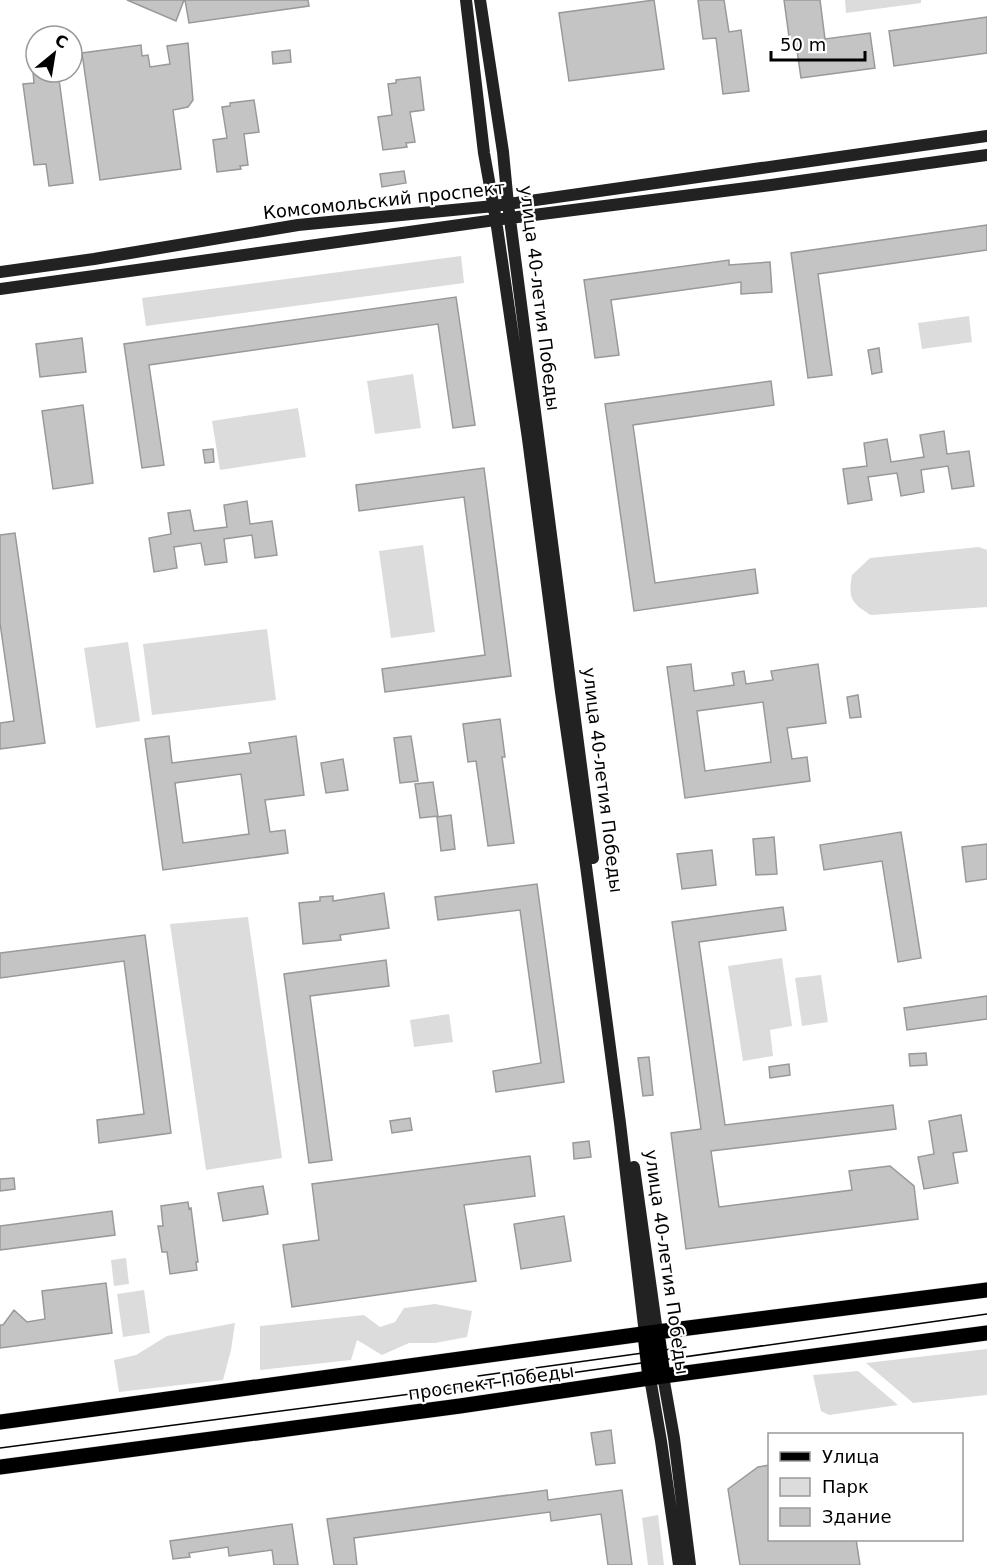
<svg xmlns="http://www.w3.org/2000/svg" width="987" height="1565" viewBox="0 0 987 1565" font-family="'DejaVu Sans',sans-serif">
  <rect width="100%" height="100%" fill="#fff"/>
  <path fill="#dcdcdc" d="M845,0H921V3L846,13Z
    M461,256L464,283L146,326L142,298Z
    M969,316L972,342L922,349L918,323Z
    M413,374L421,428L375,434L367,381Z
    M298,408L306,457L220,470L212,421Z
    M423,545L435,632L391,638L379,551Z
    M979,547L987,550V607L871,615C851,603 848,598 852,575L870,558Z
    M267,629L276,700L152,715L143,644Z
    M128,642L140,721L96,728L84,648Z
    M248,917L282,1158L206,1170L170,924Z
    M782,958L792,1026L770,1030L773,1056L743,1061L728,966Z
    M821,975L828,1022L802,1026L795,978Z
    M449,1014L453,1042L414,1047L410,1020Z
    M126,1258L129,1284L114,1286L111,1260Z
    M144,1290L150,1333L123,1337L117,1294Z
    M435,1304L472,1311L467,1337L435,1343H409L382,1355L357,1340L351,1360L260,1370V1326L364,1315L380,1327L395,1322L404,1308Z
    M235,1323L231,1350L223,1380L119,1392L114,1360L136,1355L167,1336Z
    M987,1349V1395L913,1403L866,1363Z
    M858,1371L898,1405L829,1415L821,1411L813,1375Z
    M658,1515L664,1565H648L642,1518Z"/>
  <path fill="#c4c4c4" stroke="#999" stroke-width="1.5" fill-rule="evenodd" d="M127,0H184L176,21Z
    M185,0H308L309,6L189,23Z
    M654,0L664,69L569,81L559,13Z
    M698,0H724L729,32L741,30L749,91L723,94L716,38L703,39Z
    M784,0H820L825,39L870,33L875,68L801,78L796,44H790Z
    M987,17V53L894,66L889,31Z
    M188,43L193,100L188,107L173,110L181,169L100,180L82,53L141,45L142,56L148,55L150,67L170,64L167,46Z
    M290,50L291,62L273,64L272,52Z
    M33,72H58L73,183L49,186L46,164L34,165L23,84L34,83Z
    M420,77L424,110L410,112L415,142L406,143L407,147L383,150L378,117L392,115L388,84L396,83V80Z
    M254,100L259,132L244,134L248,165L240,166L241,169L217,172L213,140L227,138L222,107L230,106V103Z
    M404,171L406,183L382,187L380,174Z
    M987,225V250L818,274L832,375L808,378L791,253Z
    M729,260V265L770,262L772,292L741,294V282L611,300L619,355L595,358L584,280Z
    M456,297L475,425L453,428L438,324L149,365L164,465L142,468L124,344Z
    M82,338L86,372L40,377L36,344Z
    M879,348L882,372L872,374L868,350Z
    M771,381L774,405L633,425L655,583L755,569L758,593L634,611L605,404Z
    M83,405L93,483L53,489L42,411Z
    M944,431L947,454L969,451L974,486L952,489L948,466L921,470L924,492L901,496L897,473L868,477L872,500L848,504L843,469L867,466L864,443L887,439L891,462L924,457L920,435Z
    M213,449L214,462L205,463L203,450Z
    M484,468L511,676L385,692L382,669L485,655L464,497L359,511L356,485Z
    M247,501L250,524L272,521L277,555L255,558L252,535L224,539L227,562L205,565L201,543L174,547L177,568L154,572L149,538L171,534L168,513L190,510L194,531L227,527L224,505Z
    M15,533L45,743L0,749V723L14,721L0,623V535Z
    M691,664L694,691L734,685L732,673L744,671L746,684L773,680L771,671L818,664L826,723L787,728L792,759L807,757L810,781L685,798L667,667ZM763,702L771,762L705,771L697,711Z
    M858,695L861,717L850,718L847,697Z
    M500,719L505,757H502L514,843L488,846L476,761L468,762L463,724Z
    M169,736L172,763L251,753L249,743L296,736L304,795L265,800L270,832L285,830L288,853L163,870L145,739ZM241,774L249,834L183,843L175,783Z
    M411,736L418,781L400,783L394,738Z
    M343,759L348,790L326,793L321,763Z
    M433,782L438,816L420,818L415,784Z
    M451,815L455,849L441,851L437,817Z
    M901,832L921,958L898,962L882,861L824,870L820,845Z
    M774,837L777,874L756,875L753,839Z
    M987,844V879L966,882L962,847Z
    M712,850L716,885L682,889L677,854Z
    M537,884L564,1082L496,1092L493,1071L541,1063L520,910L438,920L435,897Z
    M384,893L389,928L340,935L341,940L303,944L299,903L320,901V897L333,896V901Z
    M783,907L786,930L699,942L725,1125L893,1105L896,1129L711,1151L719,1207L852,1190L849,1171L890,1166L914,1186L918,1219L686,1249L671,1133L701,1129L672,922Z
    M145,935L171,1133L99,1143L97,1120L144,1114L124,961L0,978V953Z
    M386,960L389,986L310,996L332,1160L309,1163L284,974Z
    M987,996V1019L907,1030L904,1008Z
    M926,1053L927,1065L910,1066L909,1054Z
    M649,1057L653,1095L643,1096L638,1058Z
    M789,1064L790,1075L770,1078L769,1067Z
    M961,1115L967,1151L953,1153L958,1183L924,1189L918,1157L934,1154L929,1121Z
    M410,1118L412,1130L392,1133L390,1121Z
    M589,1141L591,1157L574,1159L573,1143Z
    M530,1156L535,1196L464,1205L476,1281L292,1307L283,1245L319,1240L312,1184Z
    M14,1178L15,1189L0,1191V1179Z
    M263,1186L268,1214L223,1221L218,1193Z
    M188,1202L189,1209L191,1208L198,1262H196L197,1270L170,1274L167,1252H162L158,1226H163L161,1206Z
    M112,1211L115,1235L0,1250V1226Z
    M564,1216L571,1261L521,1269L514,1224Z
    M106,1283L112,1333L0,1348V1325H3L14,1310L27,1322L45,1319L42,1291Z
    M611,1430L615,1463L596,1465L591,1433Z
    M770,1465V1539H856L860,1565H740L728,1489L758,1467Z
    M547,1490L548,1500L622,1490L632,1565H608L601,1514L551,1521L550,1512L354,1538L357,1565H334L327,1519Z
    M292,1524L298,1565H274L272,1550L229,1556L228,1547L189,1553L190,1557L173,1559L170,1541Z"/>
  <g fill="none" stroke-linecap="round" stroke-linejoin="round">
    <defs>
      <path id="primary" d="M657,1332L663,1376
        M645,1334L650,1378
        M0,1422L657,1332L987,1290
        M0,1467L460,1406L663,1376L987,1333"/>
    </defs>
    <use href="#primary" stroke="#dbdbdb" stroke-width="16"/>
    <path stroke="#222" stroke-width="12" d="M466,0L484,153L496,220L528,439L561,692L586,866L620,1123L645,1334
      M480,0L503,152L508,204L593,858
      M0,272L94,259L298,225L494,206L987,136
      M0,289L510,218L771,185L987,155
      M634,1167L657,1332
      M663,1376L674,1438L690,1565
      M650,1378L661,1441L679,1565"/>
    <use href="#primary" stroke="#000" stroke-width="15"/>
    <path stroke="#000" stroke-width="1.5" d="M478,1376L686,1347
      M0,1448L578,1372L987,1314"/>
  </g>
  <g text-anchor="middle" dominant-baseline="central" stroke-width="4.5" stroke-linejoin="round" paint-order="stroke">
    <g font-size="18" fill="#000" stroke="#fff">
      <text transform="translate(384 200) rotate(-6)">Комсомольский проспект</text>
      <text transform="translate(540 298) rotate(83)">улица 40-летия Победы</text>
      <text transform="translate(603 780) rotate(83)">улица 40-летия Победы</text>
      <text transform="translate(667 1262) rotate(82)">улица 40-летия Победы</text>
      <text transform="translate(491 1382) rotate(-8)">проспект Победы</text>
    </g>
  </g>
  <rect x="768" y="1433" width="195" height="108" fill="#ffffff" stroke="#999999" stroke-width="1.5"/>
  <rect x="780" y="1452" width="30" height="9" fill="#000000" stroke="#999999" stroke-width="1.5"/>
  <text x="822" y="1463" font-size="18" fill="#000000">Улица</text>
  <rect x="780" y="1478" width="30" height="18" fill="#dcdcdc" stroke="#999999" stroke-width="1.5"/>
  <text x="822" y="1493" font-size="18" fill="#000000">Парк</text>
  <rect x="780" y="1508" width="30" height="18" fill="#c4c4c4" stroke="#999999" stroke-width="1.5"/>
  <text x="822" y="1523" font-size="18" fill="#000000">Здание</text>
  <g transform="translate(54 54) rotate(30)"><circle r="28" fill="#ffffff" stroke="#999999" stroke-width="1.5"/>
  <path d="M0-4.5L10 22L0 15L-10 22Z" fill="#000000"/>
  <text y="-9" font-size="16" font-weight="bold" text-anchor="middle" fill="#000000">С</text>
  </g>
  <path d="M771 51v9h94v-9" fill="none" stroke="#000000" stroke-width="3"/>
  <text x="780" y="51" font-size="18" fill="#000000" stroke="#ffffff" stroke-width="4.5" paint-order="stroke">50 m</text>
</svg>
